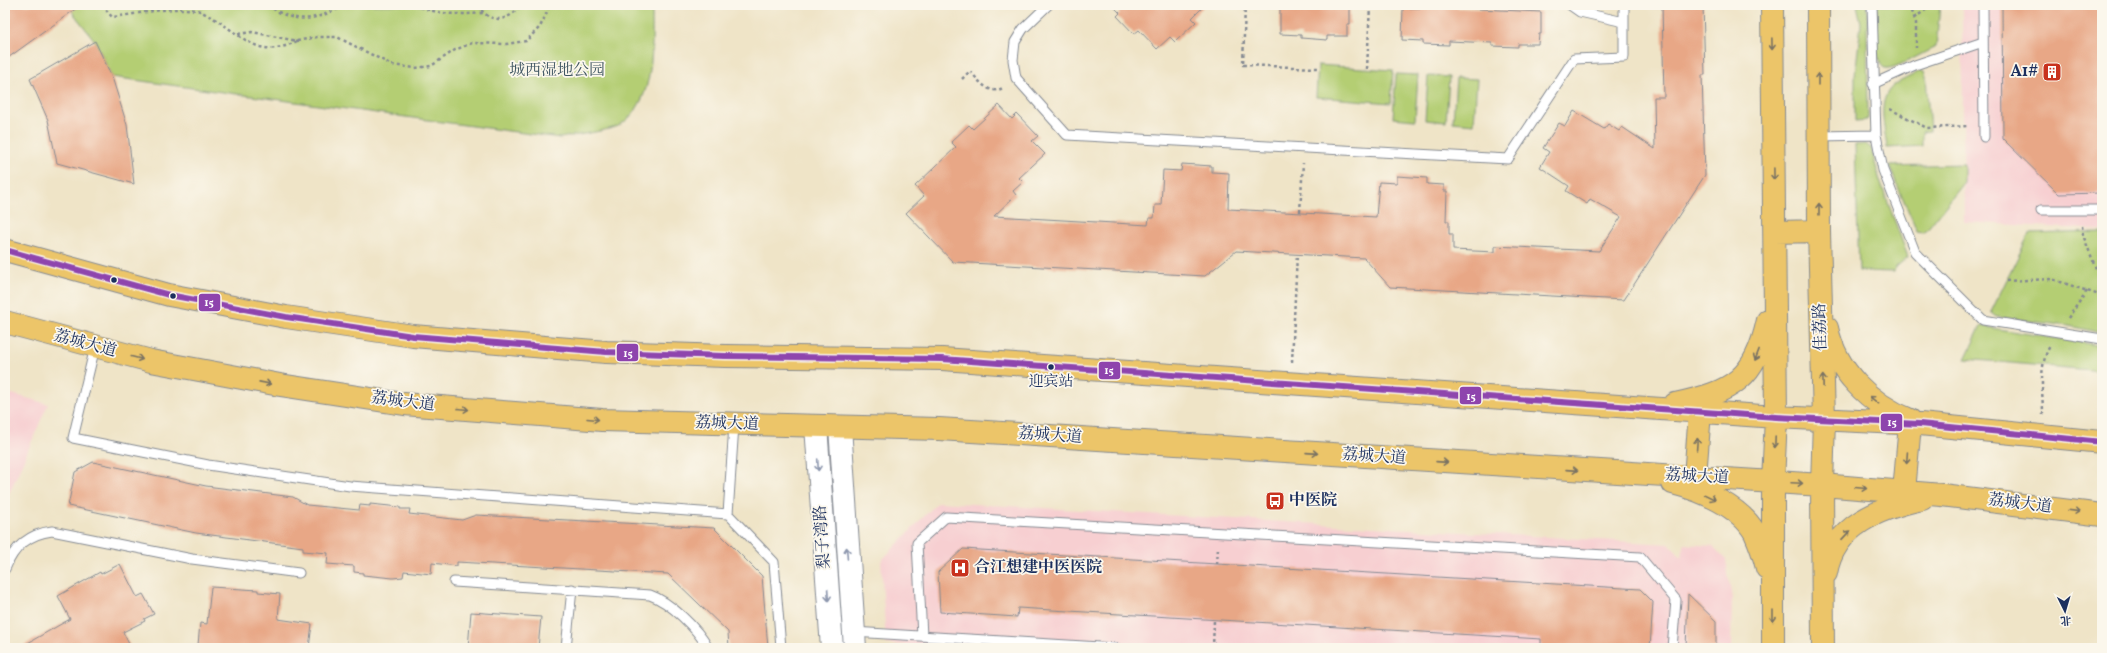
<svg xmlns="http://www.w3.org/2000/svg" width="2107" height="653" viewBox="0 0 2107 653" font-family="Vollkorn,'Noto Serif SC',serif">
  <rect width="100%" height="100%" fill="#fbf7ec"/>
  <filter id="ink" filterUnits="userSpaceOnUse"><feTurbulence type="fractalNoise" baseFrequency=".025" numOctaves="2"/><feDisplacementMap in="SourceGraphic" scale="8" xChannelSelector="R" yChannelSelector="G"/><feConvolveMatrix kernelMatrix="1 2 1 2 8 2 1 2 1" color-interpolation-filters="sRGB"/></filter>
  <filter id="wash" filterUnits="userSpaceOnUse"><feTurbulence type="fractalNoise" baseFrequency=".012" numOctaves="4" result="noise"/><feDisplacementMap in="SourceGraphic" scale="16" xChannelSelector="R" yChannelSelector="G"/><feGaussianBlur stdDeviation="0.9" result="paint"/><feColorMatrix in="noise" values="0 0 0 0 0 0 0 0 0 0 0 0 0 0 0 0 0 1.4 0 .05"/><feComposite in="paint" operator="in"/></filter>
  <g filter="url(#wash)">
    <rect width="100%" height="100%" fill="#efe4c7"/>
    <path fill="#f7cfd1" d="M1962,5H2102V230L1964,222Z
      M5,392L48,404L5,503Z
      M938,502L1669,544L1682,558L1684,544L1713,546L1726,560L1732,599L1731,648H948L886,644L881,561Z"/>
    <path fill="#b4ce73" stroke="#687e68" d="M67,5H652C652,44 657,101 620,125C613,130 571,136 560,138L112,77L95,41Z
      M1857,5H1867L1868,120L1855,121V76L1861,23Z
      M1877,5H1940L1936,47C1926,51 1895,70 1885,68C1879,66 1878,56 1877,51Z
      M1318,65L1393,70L1391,103L1316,97Z
      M1920,71L1924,72L1926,77L1930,131L1922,132V146L1887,148C1885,128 1876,101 1893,86C1901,80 1912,76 1920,71Z
      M1396,74L1418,75L1415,120L1393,118Z
      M1428,76L1449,77L1446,122L1425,120Z
      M1456,78L1477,79L1474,124L1453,122Z
      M1866,144L1871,148L1880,181L1908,257L1897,266L1893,272L1859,271L1855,145Z
      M1964,164V183L1928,228L1922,232L1917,231L1889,166Z
      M2102,232V333L2069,326L1997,317L1991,312L2029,234Z
      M1981,326L2102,346V371L1965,359Z"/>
    <g id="blocks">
      <path fill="#e8a786" d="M5,5H81L5,60Z
        M1112,5H1205L1192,18L1196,22L1175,42L1170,37L1157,49L1139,30L1134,34L1117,16L1120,13Z
        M1280,5H1350V24H1347V36H1327V40L1301,38V35L1280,34Z
        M1662,5H1703L1705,75H1702L1705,175L1624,300L1390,287L1364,258L1236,251L1205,276L953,262L906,213L924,196L915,186L956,147L951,142L969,125L973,129L999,105L1012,119L1017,114L1038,136L1032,141L1045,154L1019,178L1023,182L1013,191L1016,195L994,216L1148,225L1149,218H1154L1155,205H1161L1163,170L1181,171L1182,164L1212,166V172L1229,173L1228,209L1376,217L1379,182L1397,183V176L1427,178V184L1444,185V191H1447L1446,221H1449V234H1453V250L1495,252V246L1599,251L1621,217L1590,199L1587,204L1566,191L1569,186L1540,167L1549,152L1543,148L1559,123L1565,126L1574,111L1604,129L1608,124L1619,131L1622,127L1655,149L1654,97H1664Z
        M2002,5H2102V193L2059,194L2003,139Z
        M1420,6L1541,12V34H1539L1538,44H1518V47L1492,46V43L1449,41V45L1423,44V41L1402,40L1403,8H1420Z
        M95,41L112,77L127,125L134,184L57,163L48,120L30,79Z
        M93,462L206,486L293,497L307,505L359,510L360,505L370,506V504L400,507V509H410L409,514L462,520L476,515L714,528L762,576L768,648H729L728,632L668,574L457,562V566L432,563L431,574L404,571L403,577L393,578L363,575V573L354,572V566L327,564L328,553L303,551V547L196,533L68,506L75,472Z
        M963,549L1640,589L1653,602L1650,648L1541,647V639L1018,608L1017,617L940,612L938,572Z
        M120,564L137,597L143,594L154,614L144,619L145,621L123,632L131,648H19L70,619L58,596L100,572L101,574Z
        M211,587L258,590V592L280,594L278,619L312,624L309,648H208L198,645L200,623L207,624Z
        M1688,594L1716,621V648H1686Z
        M471,612L541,617L538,648H468Z"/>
    </g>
  </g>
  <g filter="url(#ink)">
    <use href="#blocks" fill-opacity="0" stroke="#858a92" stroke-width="1"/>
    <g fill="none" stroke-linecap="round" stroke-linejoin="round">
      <defs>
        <path id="service" d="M1048,5L1023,29L1015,42L1013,60L1016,78L1067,135L1508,159L1574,59L1624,57V5
          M1570,5L1580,12L1624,22
          M1872,5L1876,135L1883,170L1915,252L1983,320L2102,339
          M1983,5L1984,137
          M1873,84L1915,65L1983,42
          M1818,136L1876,135
          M2041,210H2102
          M95,347L73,438L208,465L350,486L728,514L774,562L781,648
          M728,514L734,425
          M5,569C14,547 28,534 52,531L192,559L299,573
          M454,582L650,595C670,602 697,628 708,648
          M853,632L1116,648
          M922,636L917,543L946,517L1640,557L1676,600L1672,648
          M566,648L572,589"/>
        <path id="tertiary" d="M816,426L832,648
          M840,427L855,648"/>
        <path id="primary" d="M1772,5L1776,417L1773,482V648
          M1818,5L1819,231L1824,420L1822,485L1823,648
          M1775,232L1819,231
          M5,250L169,295L286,317L413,336L606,352L725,356L942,359L1776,417L1920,424L2102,442
          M5,322L151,361L280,385L404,404L602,420L939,429L1822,485L1942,495L2102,515
          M1827,328C1836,371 1870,404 1910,420
          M1675,404C1733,392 1755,379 1768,320
          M1695,477L1700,412
          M1673,483C1701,490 1740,506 1755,533C1760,544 1764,556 1767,568
          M1904,492L1910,424
          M1826,573C1834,525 1880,508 1922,499"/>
      </defs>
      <use href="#service" stroke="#858a92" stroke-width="11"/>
      <use href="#tertiary" stroke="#858a92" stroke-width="24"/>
      <use href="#primary" stroke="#858a92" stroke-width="24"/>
      <path stroke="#858a92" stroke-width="2.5" stroke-dasharray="3 3" stroke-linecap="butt" d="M102,5L112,17C139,14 170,6 197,10C202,11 208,16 213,18C244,36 258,61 297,41
        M268,5C296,26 316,20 346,5
        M415,5C439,15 457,15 483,13
        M478,5C488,24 509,23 520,5
        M1245,5L1243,65L1318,68
        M1910,5L1916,23V48
        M1914,18L1933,5
        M238,34L252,32L297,41L317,37H337L392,65L415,68L431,66L455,50L472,43L506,44L526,41L540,27L548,10V5
        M1367,69L1370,5
        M962,79L970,71C979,81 990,97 1004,87
        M1890,109L1927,128L1969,126
        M1300,212L1303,163
        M2082,226L2083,235L2102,284
        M2006,281L2052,279L2102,296
        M2068,318L2087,291
        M1292,362L1297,254
        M2043,415C2043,392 2038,366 2050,346
        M1217,564L1218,548
        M1213,648L1214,620"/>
      <use href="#service" stroke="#fff" stroke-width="9"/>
      <use href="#tertiary" stroke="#fff" stroke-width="22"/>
      <use href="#primary" stroke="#ecc569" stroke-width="22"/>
      <defs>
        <path id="bus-1" d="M5,250L169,295L286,317L413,336L606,352L725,356L942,359L1776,417L1920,424L2102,442"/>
      </defs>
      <use href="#bus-1" stroke="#fbf7ec" stroke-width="9"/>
      <use href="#bus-1" stroke="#8e44ad" stroke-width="6"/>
    </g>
    <defs><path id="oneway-shaft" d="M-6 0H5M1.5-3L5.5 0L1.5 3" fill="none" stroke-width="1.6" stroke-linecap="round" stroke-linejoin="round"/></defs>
    <g stroke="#797263">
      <use href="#oneway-shaft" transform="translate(1772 44) rotate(89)"/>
      <use href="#oneway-shaft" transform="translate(1818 79) rotate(-90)"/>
      <use href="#oneway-shaft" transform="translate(1774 174) rotate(89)"/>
      <use href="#oneway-shaft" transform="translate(1819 209) rotate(-90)"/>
      <use href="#oneway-shaft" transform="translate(1757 355) rotate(111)"/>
      <use href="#oneway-shaft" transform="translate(137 358) rotate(15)"/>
      <use href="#oneway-shaft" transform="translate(1823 381) rotate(-92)"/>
      <use href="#oneway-shaft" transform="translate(265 383) rotate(11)"/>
      <use href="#oneway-shaft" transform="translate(1874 400) rotate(-141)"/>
      <use href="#oneway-shaft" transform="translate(463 409) rotate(5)"/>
      <use href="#oneway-shaft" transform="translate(593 419) rotate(5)"/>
      <use href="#oneway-shaft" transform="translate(1775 442) rotate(92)"/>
      <use href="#oneway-shaft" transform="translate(1697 444) rotate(-86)"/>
      <use href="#oneway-shaft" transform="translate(1312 453) rotate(4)"/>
      <use href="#oneway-shaft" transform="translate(1907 458) rotate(94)"/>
      <use href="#oneway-shaft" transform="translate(1442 462) rotate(4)"/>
      <use href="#oneway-shaft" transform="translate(1572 470) rotate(4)"/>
      <use href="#oneway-shaft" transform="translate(1797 483) rotate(3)"/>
      <use href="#oneway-shaft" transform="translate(1861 488) rotate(5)"/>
      <use href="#oneway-shaft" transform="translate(1710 497) rotate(26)"/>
      <use href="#oneway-shaft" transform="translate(2074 511) rotate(7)"/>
      <use href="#oneway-shaft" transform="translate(1846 535) rotate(-47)"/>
      <use href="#oneway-shaft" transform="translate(1773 616) rotate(90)"/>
    </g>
    <g stroke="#8d97ae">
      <use href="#oneway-shaft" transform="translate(818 465) rotate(87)"/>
      <use href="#oneway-shaft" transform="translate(847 553) rotate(-94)"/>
      <use href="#oneway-shaft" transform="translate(828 595) rotate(86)"/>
    </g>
  </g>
  <defs>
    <symbol id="building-square" viewBox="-11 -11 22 22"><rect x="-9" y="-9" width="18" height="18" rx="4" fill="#c8321e" stroke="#fbf7ec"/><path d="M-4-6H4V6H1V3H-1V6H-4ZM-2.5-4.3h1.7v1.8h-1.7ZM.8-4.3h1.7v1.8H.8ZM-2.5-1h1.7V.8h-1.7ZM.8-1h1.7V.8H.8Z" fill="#fff"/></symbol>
    <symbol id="bus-square" viewBox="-11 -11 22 22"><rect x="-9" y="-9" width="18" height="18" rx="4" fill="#c8321e" stroke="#fbf7ec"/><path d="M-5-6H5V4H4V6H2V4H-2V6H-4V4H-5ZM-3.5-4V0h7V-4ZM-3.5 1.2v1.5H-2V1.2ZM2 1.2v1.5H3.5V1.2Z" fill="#fff"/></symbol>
    <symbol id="hospital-square" viewBox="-11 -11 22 22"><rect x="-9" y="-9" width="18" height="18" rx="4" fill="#c8321e" stroke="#fbf7ec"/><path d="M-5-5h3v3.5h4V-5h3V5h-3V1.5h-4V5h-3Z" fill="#fff"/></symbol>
  </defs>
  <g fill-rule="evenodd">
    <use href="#building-square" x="2041" y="61" width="22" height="22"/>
    <use href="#bus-square" x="1264" y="490" width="22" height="22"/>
    <use href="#hospital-square" x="949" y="557" width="22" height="22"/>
  </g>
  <g fill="#1b2f5e" stroke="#fbf7ec" stroke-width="1.5">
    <circle cx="114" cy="280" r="3.5"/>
    <circle cx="173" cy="296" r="3.5"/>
    <circle cx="1051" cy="367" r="3.5"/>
  </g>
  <g text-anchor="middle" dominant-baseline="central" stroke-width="3.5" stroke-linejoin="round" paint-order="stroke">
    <g font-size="15" fill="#1b2f5e" stroke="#fbf7ec">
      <text x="1051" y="382">迎宾站</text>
    </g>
    <g font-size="16" fill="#415763" stroke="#fbf7ec">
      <text x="557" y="71">城西湿地公园</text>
    </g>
    <g font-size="16" font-weight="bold" fill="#1b2f5e" stroke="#fbf7ec" text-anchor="start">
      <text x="2038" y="72" text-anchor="end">A1#</text>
      <text x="1289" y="501">中医院</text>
      <text x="974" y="568">合江想建中医医院</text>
    </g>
    <g font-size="16" fill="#1b2f5e" stroke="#fbf7ec">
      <text transform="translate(1821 327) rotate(-92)">佳荔路</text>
      <text transform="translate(85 344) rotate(15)">荔城大道</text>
      <text transform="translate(403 402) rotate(7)">荔城大道</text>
      <text transform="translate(727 424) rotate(2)">荔城大道</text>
      <text transform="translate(1050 436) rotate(4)">荔城大道</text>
      <text transform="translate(1374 457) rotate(4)">荔城大道</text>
      <text transform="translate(1697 477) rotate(3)">荔城大道</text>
      <text transform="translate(2020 504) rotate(7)">荔城大道</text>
      <text transform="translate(823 537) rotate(-94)">梨子湾路</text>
    </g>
  </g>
  <g stroke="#fbf7ec" stroke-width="1.5">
    <rect x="198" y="293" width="23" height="19" rx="4" fill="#8e44ad"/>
    <rect x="616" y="343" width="23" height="19" rx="4" fill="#8e44ad"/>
    <rect x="1098" y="361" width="23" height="19" rx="4" fill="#8e44ad"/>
    <rect x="1459" y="386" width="23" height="19" rx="4" fill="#8e44ad"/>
    <rect x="1880" y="413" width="23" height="19" rx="4" fill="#8e44ad"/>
  </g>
  <g font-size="11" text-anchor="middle" font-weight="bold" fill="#fff">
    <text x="209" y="306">15</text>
    <text x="628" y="357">15</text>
    <text x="1109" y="374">15</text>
    <text x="1471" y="400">15</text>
    <text x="1892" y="426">15</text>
  </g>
  <rect width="2107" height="653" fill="none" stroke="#fbf7ec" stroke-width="20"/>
  <g transform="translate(2065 611) rotate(175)" stroke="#fbf7ec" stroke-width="3" paint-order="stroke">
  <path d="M0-3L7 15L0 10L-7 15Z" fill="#1b2f5e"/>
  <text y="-6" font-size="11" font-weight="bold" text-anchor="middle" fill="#1b2f5e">北</text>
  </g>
</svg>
